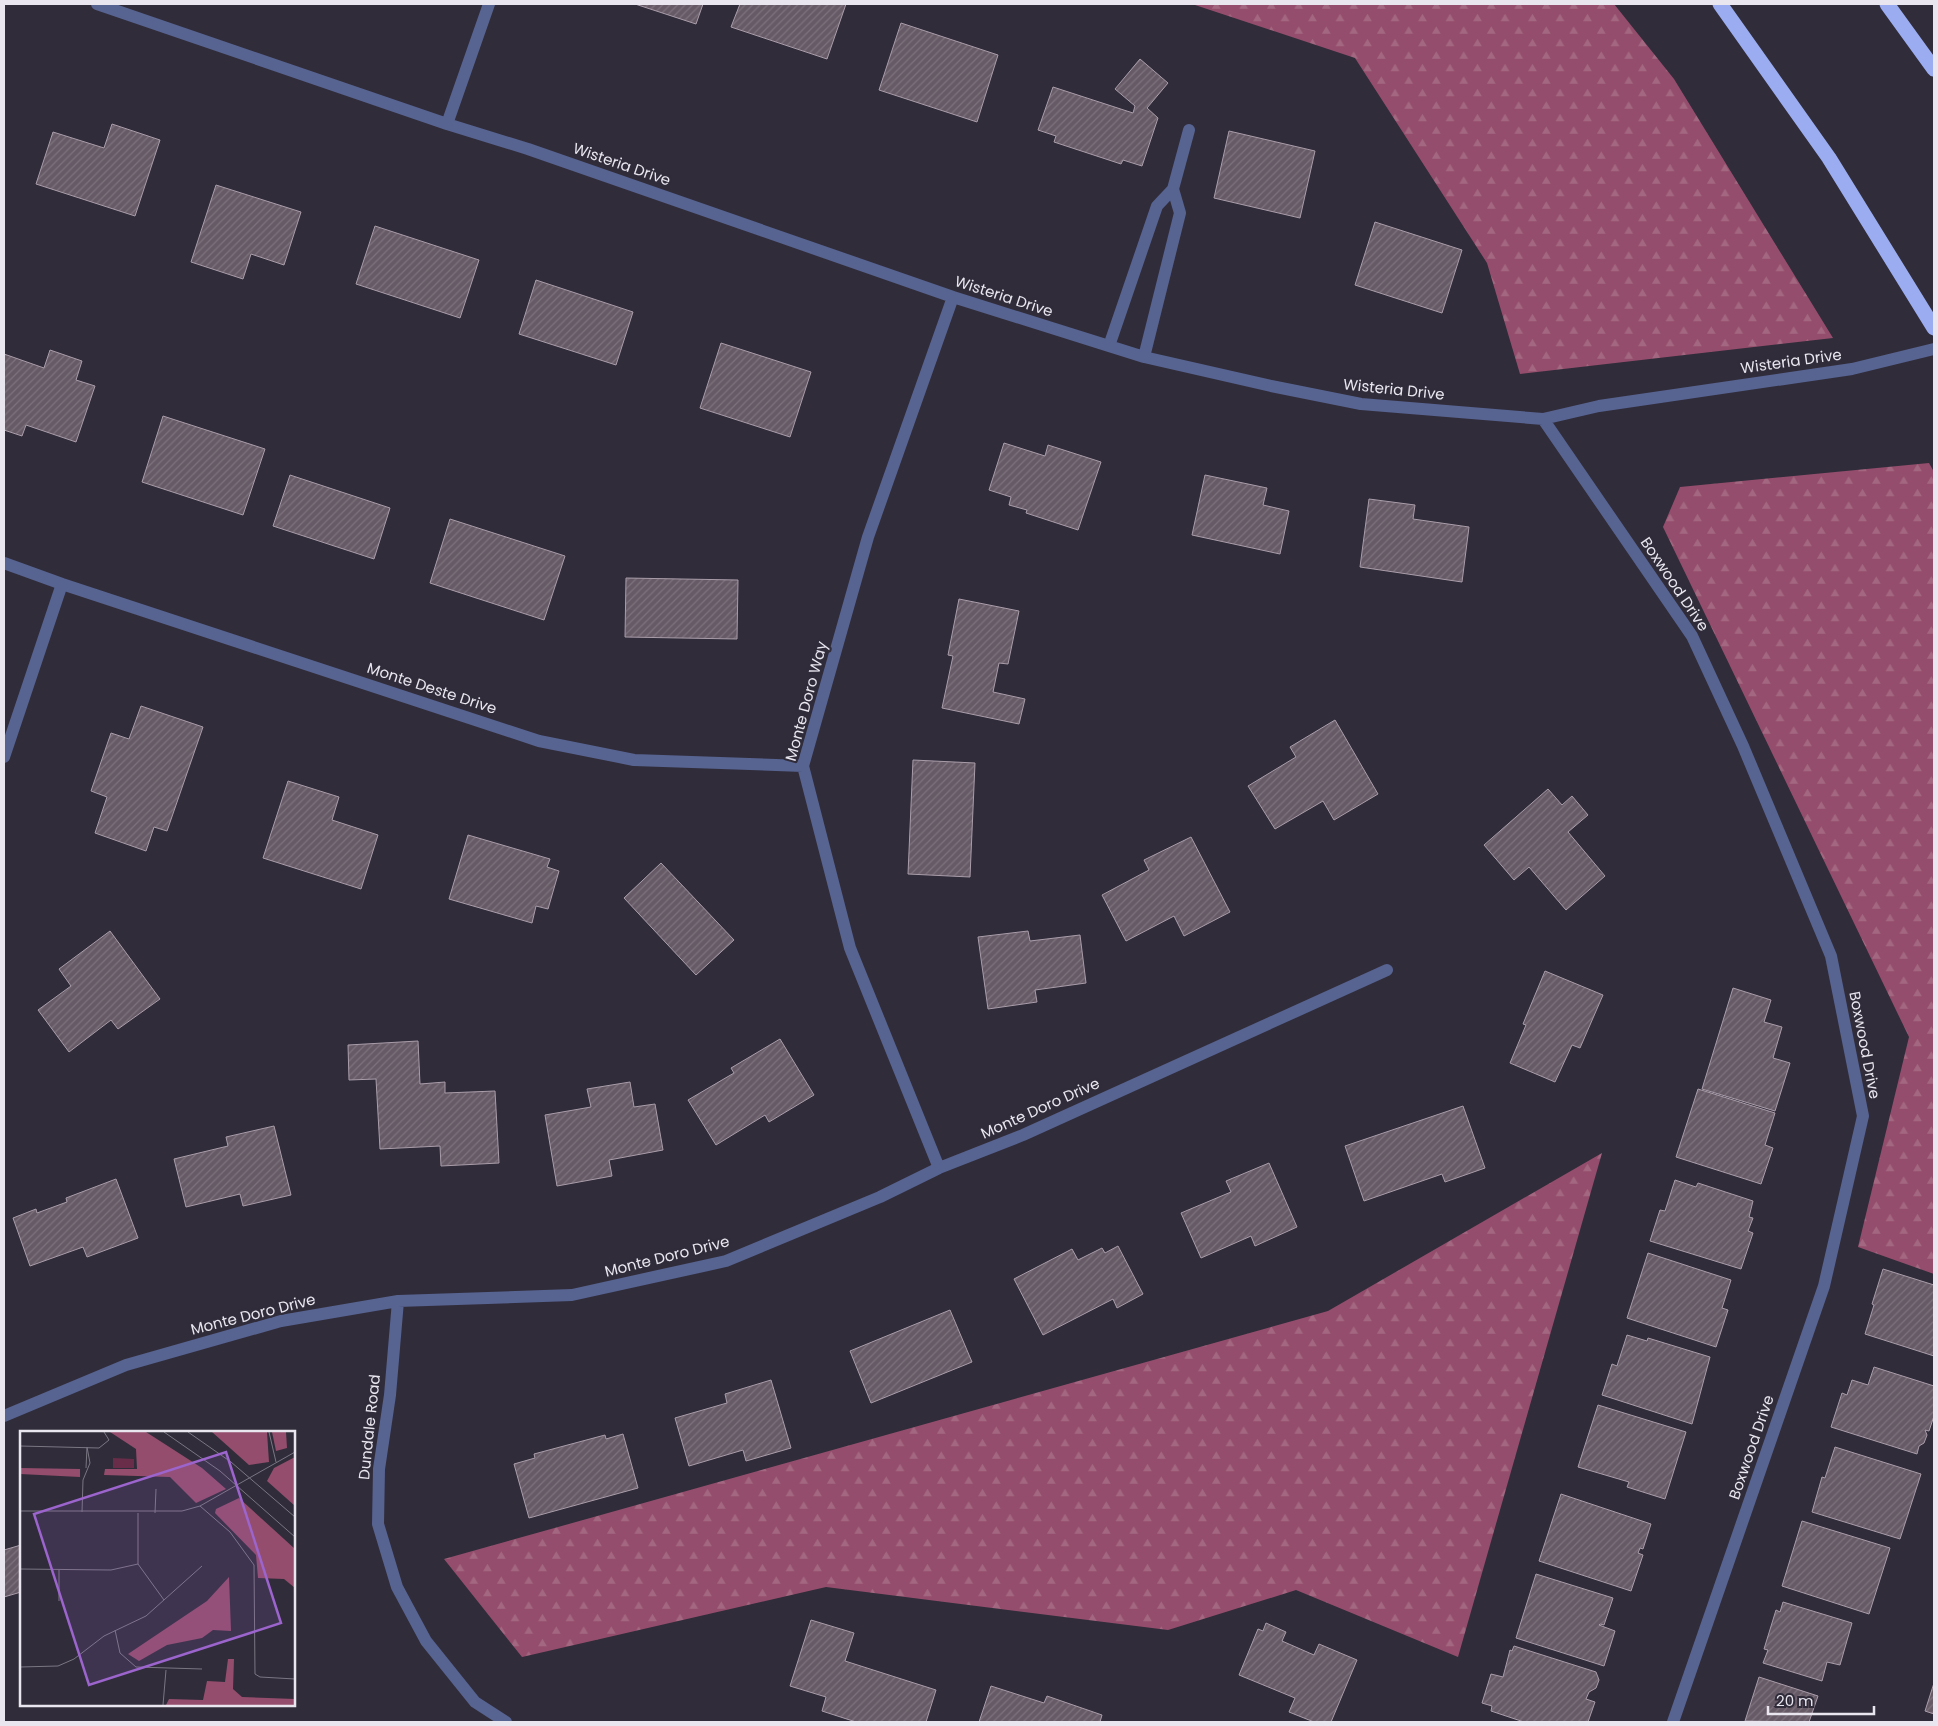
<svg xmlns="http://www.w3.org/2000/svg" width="1938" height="1726" viewBox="0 0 1938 1726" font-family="Poppins,sans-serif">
  <defs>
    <pattern id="forest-firs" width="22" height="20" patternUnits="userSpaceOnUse" patternTransform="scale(1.25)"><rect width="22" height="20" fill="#944d6c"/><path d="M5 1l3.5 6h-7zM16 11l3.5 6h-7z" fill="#a36781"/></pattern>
    <pattern id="building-hatch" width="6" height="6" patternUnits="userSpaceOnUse" patternTransform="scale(1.25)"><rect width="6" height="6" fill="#665a66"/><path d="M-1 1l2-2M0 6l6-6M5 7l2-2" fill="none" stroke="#7c727c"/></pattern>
  </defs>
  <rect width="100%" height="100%" fill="#302c3a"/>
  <path fill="url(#forest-firs)" d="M1192,4H1614L1674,79L1833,338L1520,374L1487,263L1355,58Z
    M1929,463L1934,472V1274L1858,1247L1909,1037L1663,527L1680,487Z
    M1602,1153L1458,1657L1296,1590L1168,1630L826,1587L522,1657L444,1559L1328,1311Z"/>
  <path fill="url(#building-hatch)" stroke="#aa9daa" d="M635,4H703L696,24Z
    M740,4H846L827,59L731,27Z
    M901,23L998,55L977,122L879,90Z
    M1140,59L1168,83L1147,108L1158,118L1142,166L1123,160L1121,164L1054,142L1056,136L1038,130L1053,87L1133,113L1135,106L1115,89Z
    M112,124L160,140L135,216L36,184L53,132L104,148Z
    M1229,131L1315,151L1300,218L1214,198Z
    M216,185L301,212L284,265L251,254L243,279L191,262Z
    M1375,222L1462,250L1442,313L1355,285Z
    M375,226L479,260L460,318L356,284Z
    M536,280L633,312L616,365L519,334Z
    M721,343L811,372L790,437L700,408Z
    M50,350L82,361L76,380L95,386L76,442L26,425L22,436L4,430V354L44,368Z
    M163,416L265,449L243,515L142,482Z
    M1004,443L1045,456L1048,445L1101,462L1078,530L1026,513L1027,510L1009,505L1011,497L989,490Z
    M290,475L390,508L374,559L273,526Z
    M1205,475L1267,488L1263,505L1289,511L1280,554L1192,535Z
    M1369,499L1415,505L1413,519L1469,527L1462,582L1360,567Z
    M450,519L565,556L544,620L430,583Z
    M626,578L738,580L737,639L625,637Z
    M959,599L1019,611L1008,664L999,663L993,692L1025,699L1019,724L942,708L953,656L948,655Z
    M141,706L203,727L167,831L154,827L146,851L95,833L107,797L91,791L111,733L129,739Z
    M1335,720L1378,794L1334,820L1323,801L1275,829L1248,786L1296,757L1290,747Z
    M913,760L975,763L970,877L908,874Z
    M288,781L339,797L332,820L378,835L361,889L263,858Z
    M1548,789L1562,805L1572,796L1588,815L1568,832L1605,876L1566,910L1529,867L1514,880L1484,845Z
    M468,835L550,859L547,867L559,871L548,909L536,906L532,923L449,899Z
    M1191,837L1230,912L1184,936L1174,916L1126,941L1102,895L1149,870L1144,860Z
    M661,863L734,940L696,975L624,898Z
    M110,931L160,999L118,1029L111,1020L69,1052L38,1010L71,986L59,969Z
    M1028,931L1030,941L1080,935L1086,983L1035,990L1037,1002L988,1009L978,937Z
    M1545,971L1603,995L1580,1048L1572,1045L1555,1082L1510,1063L1526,1025L1523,1024Z
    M1733,988L1771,1000L1764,1022L1782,1027L1773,1058L1790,1063L1775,1111L1702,1089Z
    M780,1039L814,1095L769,1122L765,1115L716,1145L688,1100L734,1073L731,1068Z
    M418,1041L420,1084L445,1082V1093L495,1091L499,1163L441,1166L440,1146L380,1149L376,1079L349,1080L348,1045Z
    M630,1082L634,1107L655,1104L663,1150L609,1160L612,1176L557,1186L545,1115L591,1107L587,1089Z
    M1698,1089L1775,1113L1765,1145L1773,1148L1761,1184L1676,1157Z
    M1463,1106L1485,1168L1445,1182L1442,1174L1364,1201L1345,1146Z
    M274,1126L291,1195L243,1206L240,1194L186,1207L174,1159L228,1146L226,1137Z
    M1269,1163L1297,1227L1255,1246L1251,1236L1201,1258L1181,1213L1231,1192L1226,1181Z
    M116,1179L138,1238L87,1257L83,1247L30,1266L13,1218L36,1209L37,1213L67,1202L66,1198Z
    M1675,1180L1696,1187L1698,1183L1753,1201L1749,1217L1753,1218L1748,1231L1753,1233L1741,1269L1650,1241L1660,1210L1665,1211Z
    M1118,1246L1143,1294L1117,1308L1113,1299L1043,1335L1014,1279L1072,1249L1078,1260L1102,1248L1105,1253Z
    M1648,1253L1731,1280L1722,1308L1728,1310L1716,1347L1627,1318Z
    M1883,1269L1934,1285V1356L1865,1334L1874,1305L1872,1304Z
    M950,1310L972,1362L871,1403L850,1351Z
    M1627,1335L1647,1341L1648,1338L1710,1357L1692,1424L1602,1395L1612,1364L1617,1366Z
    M1874,1367L1934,1386V1416L1929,1431L1925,1430L1927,1435L1924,1443L1919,1446L1917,1454L1831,1427L1842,1393L1847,1395L1852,1380L1868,1385Z
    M771,1380L791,1448L746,1461L743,1450L689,1466L675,1418L727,1403L725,1394Z
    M1598,1405L1686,1432L1665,1499L1627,1487L1629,1482L1578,1467Z
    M623,1434L638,1488L529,1518L514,1464L535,1458L534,1454L605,1435L606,1439Z
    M1835,1447L1921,1474L1900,1539L1812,1512L1822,1477L1825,1478Z
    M1561,1494L1651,1524L1643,1549L1640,1548L1638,1553L1643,1555L1631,1591L1539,1561Z
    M1802,1521L1890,1548L1869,1614L1782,1586Z
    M21,1545V1592L4,1597V1550Z
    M1536,1574L1613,1598L1604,1625L1600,1624L1599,1625L1615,1631L1604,1666L1516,1638Z
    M1783,1602L1852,1623L1840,1665L1827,1662L1822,1681L1763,1663L1768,1650L1764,1649L1776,1610L1780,1612Z
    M811,1620L854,1633L845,1661L936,1690L926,1722H856L822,1711L826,1697L790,1686Z
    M1266,1623L1286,1632L1282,1641L1314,1655L1319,1644L1357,1660L1331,1722H1314L1289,1712L1295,1698L1239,1675L1258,1629L1263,1631Z
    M1514,1646L1596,1672L1599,1680L1596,1688L1589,1692L1586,1699L1595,1702L1588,1722H1524L1491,1711L1492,1706L1482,1703L1491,1674L1503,1677L1510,1650L1512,1651Z
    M1759,1677L1818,1696L1809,1722L1745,1721Z
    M1934,1683V1714L1925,1711Z
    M991,1686L1044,1703L1047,1696L1102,1715L1100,1722H979Z"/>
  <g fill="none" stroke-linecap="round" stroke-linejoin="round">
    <path stroke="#576390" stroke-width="12" d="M97,4L447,124L528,149L953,297L1109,346L1144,357L1271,386L1361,404L1543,419L1599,406L1852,369L1934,349
      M447,124L489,4
      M1109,346L1157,206L1173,189L1189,130
      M1144,357L1180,213L1173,189
      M1543,419L1692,636L1743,746L1831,956L1863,1116L1824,1286L1673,1722
      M4,563L62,584L539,741L634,760L803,766
      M4,757L62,584
      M939,1168L850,948L803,766L868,537L953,297
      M398,1301L390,1395L379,1469L378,1524L397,1587L426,1641L475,1702L506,1722
      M4,1416L126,1365L281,1321L398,1301L572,1295L726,1261L880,1197L939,1168L1023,1135L1387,970"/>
    <path stroke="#9badf0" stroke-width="15" d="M1720,4L1829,158L1934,328
      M1887,4L1934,69"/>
  </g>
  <g text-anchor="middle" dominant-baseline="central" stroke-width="4.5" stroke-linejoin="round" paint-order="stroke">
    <g font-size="15" fill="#e9e6ef" stroke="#302c3a">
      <text transform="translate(622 164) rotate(19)">Wisteria Drive</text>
      <text transform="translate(1004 296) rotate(18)">Wisteria Drive</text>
      <text transform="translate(1791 361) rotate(-8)">Wisteria Drive</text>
      <text transform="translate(1394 389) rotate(6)">Wisteria Drive</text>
      <text transform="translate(1675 584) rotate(56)">Boxwood Drive</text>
      <text transform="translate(432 688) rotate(18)">Monte Deste Drive</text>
      <text transform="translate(806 701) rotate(-75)">Monte Doro Way</text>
      <text transform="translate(1865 1045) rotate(79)">Boxwood Drive</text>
      <text transform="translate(1040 1108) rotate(-24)">Monte Doro Drive</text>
      <text transform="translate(667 1256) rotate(-14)">Monte Doro Drive</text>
      <text transform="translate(253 1314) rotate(-14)">Monte Doro Drive</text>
      <text transform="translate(369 1427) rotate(-84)">Dundale Road</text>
      <text transform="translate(1751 1447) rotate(-71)">Boxwood Drive</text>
    </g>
  </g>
  <g transform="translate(20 1431)">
    <rect width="275" height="275" fill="#302c3a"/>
    <path d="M90,1H126L182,37L206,58L176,72L150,46L84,44L85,38H117L116,18ZM192,1H247L249,31L229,34ZM252,1H266L267,17L256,20ZM275,26V75L247,50L254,37ZM0,37L60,38V46L0,43ZM219,67L275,118V157L264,148L238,147L236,124L195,82L196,78ZM209,146L211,200L193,199L182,207L147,214L119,230L108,223L187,170ZM208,228H214L213,258L222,266L275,268V274H146L149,268L183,269L187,250L205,251Z" fill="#944d6c"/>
    <path d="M93,27L114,28V37H93Z" fill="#692d49"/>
    <path fill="none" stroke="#7a7682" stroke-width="1" d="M144,1L200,40L275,106M168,1L211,31L275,86M249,1L256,31M0,15L79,17L89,9L84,1M180,75L210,101L234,134L235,243L240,246L275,248M0,80H162L180,75L275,21M62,81L63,49L70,32L67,16L66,37M118,82V133L144,169M135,82L136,58M0,138L91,139L118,133M39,170V139M95,199L100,222L116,236L182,238M0,236L38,235L54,228L84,205L126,185L182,135M143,274L146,239"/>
    <path fill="#9c64cd" fill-opacity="0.15" stroke="#9c64cd" stroke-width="2.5" d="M206,21L261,192L69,254L14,83Z"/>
    <rect width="275" height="275" fill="none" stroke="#e9e6ef" stroke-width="2.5"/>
  </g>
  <rect width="1938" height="1726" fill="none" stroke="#e9e6ef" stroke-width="10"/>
  <path d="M1768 1706v8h106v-8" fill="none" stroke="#e9e6ef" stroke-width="2.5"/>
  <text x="1776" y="1706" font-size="15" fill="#e9e6ef" stroke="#302c3a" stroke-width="4" paint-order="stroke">20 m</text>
</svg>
